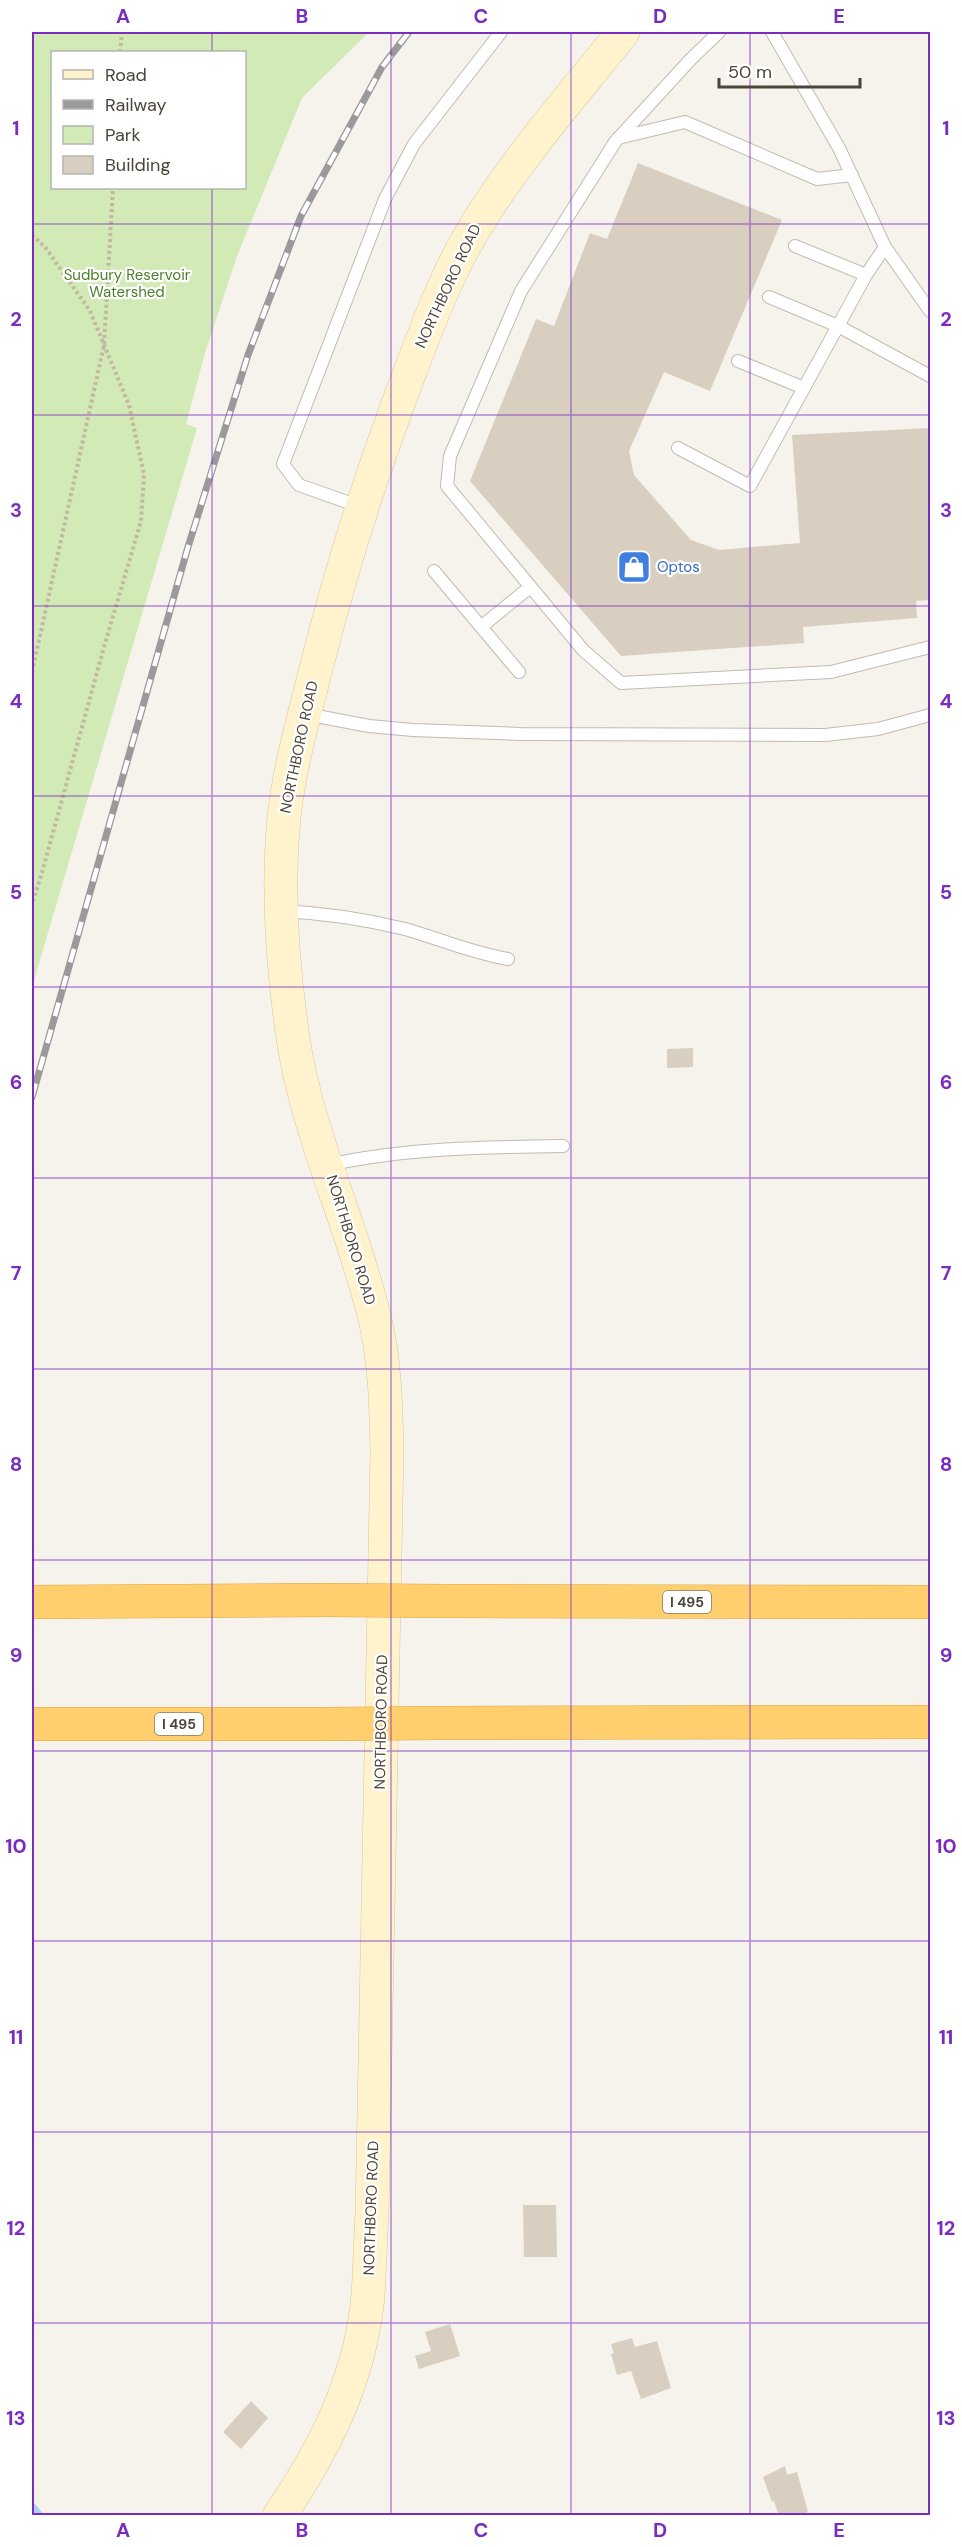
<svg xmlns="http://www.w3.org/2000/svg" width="962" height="2547" viewBox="0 0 962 2547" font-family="'DM Sans',sans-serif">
  <rect width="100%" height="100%" fill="#f6f3ec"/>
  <path fill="#d2eab5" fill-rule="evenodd" d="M32,32H369L302,98L237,256L205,353L186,424L197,428L32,987ZM52,52H244V188H52Z"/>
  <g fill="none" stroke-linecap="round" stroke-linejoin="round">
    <path stroke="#a9d4f2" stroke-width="6" d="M32,2505L41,2516"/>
  </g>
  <path fill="#d8cfc1" d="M638,163L782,220L710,391L664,372L629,451L634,475L691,540L719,550L800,543L792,435L930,428V600L916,601L917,618L803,627L804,643L621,656L470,481L536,319L554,326L590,233L607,239Z
    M693,1048V1067L667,1068V1049Z
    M523,2205H556L557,2257H524Z
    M450,2324L460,2356L419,2369L415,2356L431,2351L425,2332Z
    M632,2338L635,2347L657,2341L671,2388L641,2399L631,2371L617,2375L611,2354L614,2353L611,2344Z
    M251,2401L268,2418L241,2449L223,2432Z
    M785,2466L787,2475L797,2472L808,2512L798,2516H779L774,2501L772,2502L763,2477Z"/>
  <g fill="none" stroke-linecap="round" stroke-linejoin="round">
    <defs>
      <path id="service" d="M719,32L690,60L615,142L521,291L450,456L447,486L583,650L621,683L831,672L930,647
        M772,32L839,148L885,247L930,311
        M618,138L685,122L817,179L852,175
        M795,246L866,275
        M769,297L838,326L930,376
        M738,361L804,388
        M678,448L750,486L866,275L885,247
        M361,507L299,485L283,464L385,199L414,144L501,32
        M434,571L519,672
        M481,627L530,587
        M306,714L369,726L413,730L521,734L825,735L878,729L930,715
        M282,911C324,913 364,919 405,929C440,939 472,953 508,959
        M328,1165C405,1148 484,1147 563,1146"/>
      <path id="secondary" d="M279,2516C324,2450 357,2385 367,2306C370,2275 370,2244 372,2214L387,1451C386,1406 385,1359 374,1315C351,1221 307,1133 293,1038C282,964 277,891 284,817C290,764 305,713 318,661C341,570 369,481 402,393C425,332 448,267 484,213C525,149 576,91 623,32"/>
      <path id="motorway" d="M444,1601L930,1602
        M32,1602L327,1600
        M440,1723L930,1722
        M32,1724H327"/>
    </defs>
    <use href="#service" stroke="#c2bbae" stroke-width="14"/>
    <use href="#secondary" stroke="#d6c79b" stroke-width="34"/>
    <use href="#motorway" stroke="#e0a43c" stroke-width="34"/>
    <path stroke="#c4b79f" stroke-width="4" stroke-dasharray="3 3" stroke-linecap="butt" d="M120,52L122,32
      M32,235L45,247L90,311L129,405L144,475L141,521L104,647L41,876L32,903
      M32,672L104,345L113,188"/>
    <use href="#service" stroke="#fff" stroke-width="12"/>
    <use href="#secondary" stroke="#fff3cd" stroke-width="33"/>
    <use href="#motorway" stroke="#ffcf6e" stroke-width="33"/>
    <defs>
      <path id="rail" d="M32,1097L188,547L248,355L301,216L382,67L409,32"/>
    </defs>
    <use href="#rail" stroke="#9a9a9a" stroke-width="7"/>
    <use href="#rail" stroke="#fff" stroke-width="4.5" stroke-dasharray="14" stroke-linecap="butt"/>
    <defs>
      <path id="motorway-bridge" d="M327,1600L444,1601
        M327,1724L440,1723"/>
    </defs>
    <use href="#motorway-bridge" stroke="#e0a43c" stroke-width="34" stroke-linecap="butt"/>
    <use href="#motorway-bridge" stroke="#ffcf6e" stroke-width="33"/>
  </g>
  <path fill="none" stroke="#7b2cbf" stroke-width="1.5" stroke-opacity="0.55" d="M212,32V52M391,32V2516M571,32V2516M750,32V2516M212,188V2516M32,224H930M32,415H930M32,606H930M32,796H930M32,987H930M32,1178H930M32,1369H930M32,1560H930M32,1751H930M32,1941H930M32,2132H930M32,2323H930"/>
  <defs>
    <symbol id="shop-square" viewBox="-11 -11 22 22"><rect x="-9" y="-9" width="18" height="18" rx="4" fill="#3f7fe0" stroke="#fff"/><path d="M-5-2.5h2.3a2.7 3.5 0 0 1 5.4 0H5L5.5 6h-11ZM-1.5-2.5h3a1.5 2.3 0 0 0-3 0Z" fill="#fff"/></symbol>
  </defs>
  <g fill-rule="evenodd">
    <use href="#shop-square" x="615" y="548" width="38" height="38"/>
  </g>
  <g text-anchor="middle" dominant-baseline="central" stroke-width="4.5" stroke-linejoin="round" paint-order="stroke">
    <g fill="#fff" stroke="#817c74" stroke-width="1.5">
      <rect x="663" y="1591" width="48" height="22" rx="4.5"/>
      <rect x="155" y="1713" width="48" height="22" rx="4.5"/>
    </g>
    <g font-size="14" font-weight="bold" fill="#4b4439">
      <text x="687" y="1602">I 495</text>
      <text x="179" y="1724">I 495</text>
    </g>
    <g font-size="15" fill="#4a7f2a" stroke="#fff">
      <text x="127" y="275">Sudbury Reservoir<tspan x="127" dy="17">Watershed</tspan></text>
    </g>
    <g font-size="15" fill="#4b4439" stroke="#fff">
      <text transform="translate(448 286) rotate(-65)">NORTHBORO ROAD</text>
      <text transform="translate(299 747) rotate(-78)">NORTHBORO ROAD</text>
      <text transform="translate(351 1240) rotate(73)">NORTHBORO ROAD</text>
      <text transform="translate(381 1722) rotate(-89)">NORTHBORO ROAD</text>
      <text transform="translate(371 2208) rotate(-88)">NORTHBORO ROAD</text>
    </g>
    <g font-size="15" fill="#366cbe" stroke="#fff" text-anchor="start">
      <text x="657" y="567">Optos</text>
    </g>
  </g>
  <rect width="962" height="2547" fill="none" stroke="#ffffff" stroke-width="66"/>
  <rect x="51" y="51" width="195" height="138" fill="#ffffff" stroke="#b7b4b0" stroke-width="1.5"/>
  <rect x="63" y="70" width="30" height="9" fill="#fff3cd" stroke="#b7b4b0" stroke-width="1.5"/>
  <text x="105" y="81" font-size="18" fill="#4b4439">Road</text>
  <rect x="63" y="100" width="30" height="9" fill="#9a9a9a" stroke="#b7b4b0" stroke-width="1.5"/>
  <text x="105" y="111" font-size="18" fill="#4b4439">Railway</text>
  <rect x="63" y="126" width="30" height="18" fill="#d2eab5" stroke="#b7b4b0" stroke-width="1.5"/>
  <text x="105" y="141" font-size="18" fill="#4b4439">Park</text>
  <rect x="63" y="156" width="30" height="18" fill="#d8cfc1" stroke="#b7b4b0" stroke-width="1.5"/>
  <text x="105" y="171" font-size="18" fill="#4b4439">Building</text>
  <path d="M719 78v9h141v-9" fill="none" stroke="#4b4439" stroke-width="3"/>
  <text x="728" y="78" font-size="18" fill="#4b4439" stroke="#ffffff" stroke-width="4.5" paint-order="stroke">50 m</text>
  <rect x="33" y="33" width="896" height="2481" fill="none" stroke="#7b2cbf" stroke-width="2"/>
  <g font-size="20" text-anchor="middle" font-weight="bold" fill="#7b2cbf">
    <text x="123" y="23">A</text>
    <text x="302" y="23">B</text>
    <text x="481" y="23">C</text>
    <text x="660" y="23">D</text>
    <text x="839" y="23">E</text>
    <text x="16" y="135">1</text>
    <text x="946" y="135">1</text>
    <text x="16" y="326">2</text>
    <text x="946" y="326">2</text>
    <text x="16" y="517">3</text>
    <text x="946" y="517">3</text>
    <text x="16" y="708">4</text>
    <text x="946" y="708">4</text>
    <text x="16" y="899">5</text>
    <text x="946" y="899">5</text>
    <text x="16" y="1089">6</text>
    <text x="946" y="1089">6</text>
    <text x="16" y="1280">7</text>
    <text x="946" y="1280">7</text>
    <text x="16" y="1471">8</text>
    <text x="946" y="1471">8</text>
    <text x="16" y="1662">9</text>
    <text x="946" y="1662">9</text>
    <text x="16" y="1853">10</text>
    <text x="946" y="1853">10</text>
    <text x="16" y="2044">11</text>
    <text x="946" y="2044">11</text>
    <text x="16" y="2235">12</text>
    <text x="946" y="2235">12</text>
    <text x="16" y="2425">13</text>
    <text x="946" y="2425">13</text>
    <text x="123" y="2537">A</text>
    <text x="302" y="2537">B</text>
    <text x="481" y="2537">C</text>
    <text x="660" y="2537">D</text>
    <text x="839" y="2537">E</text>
  </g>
</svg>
